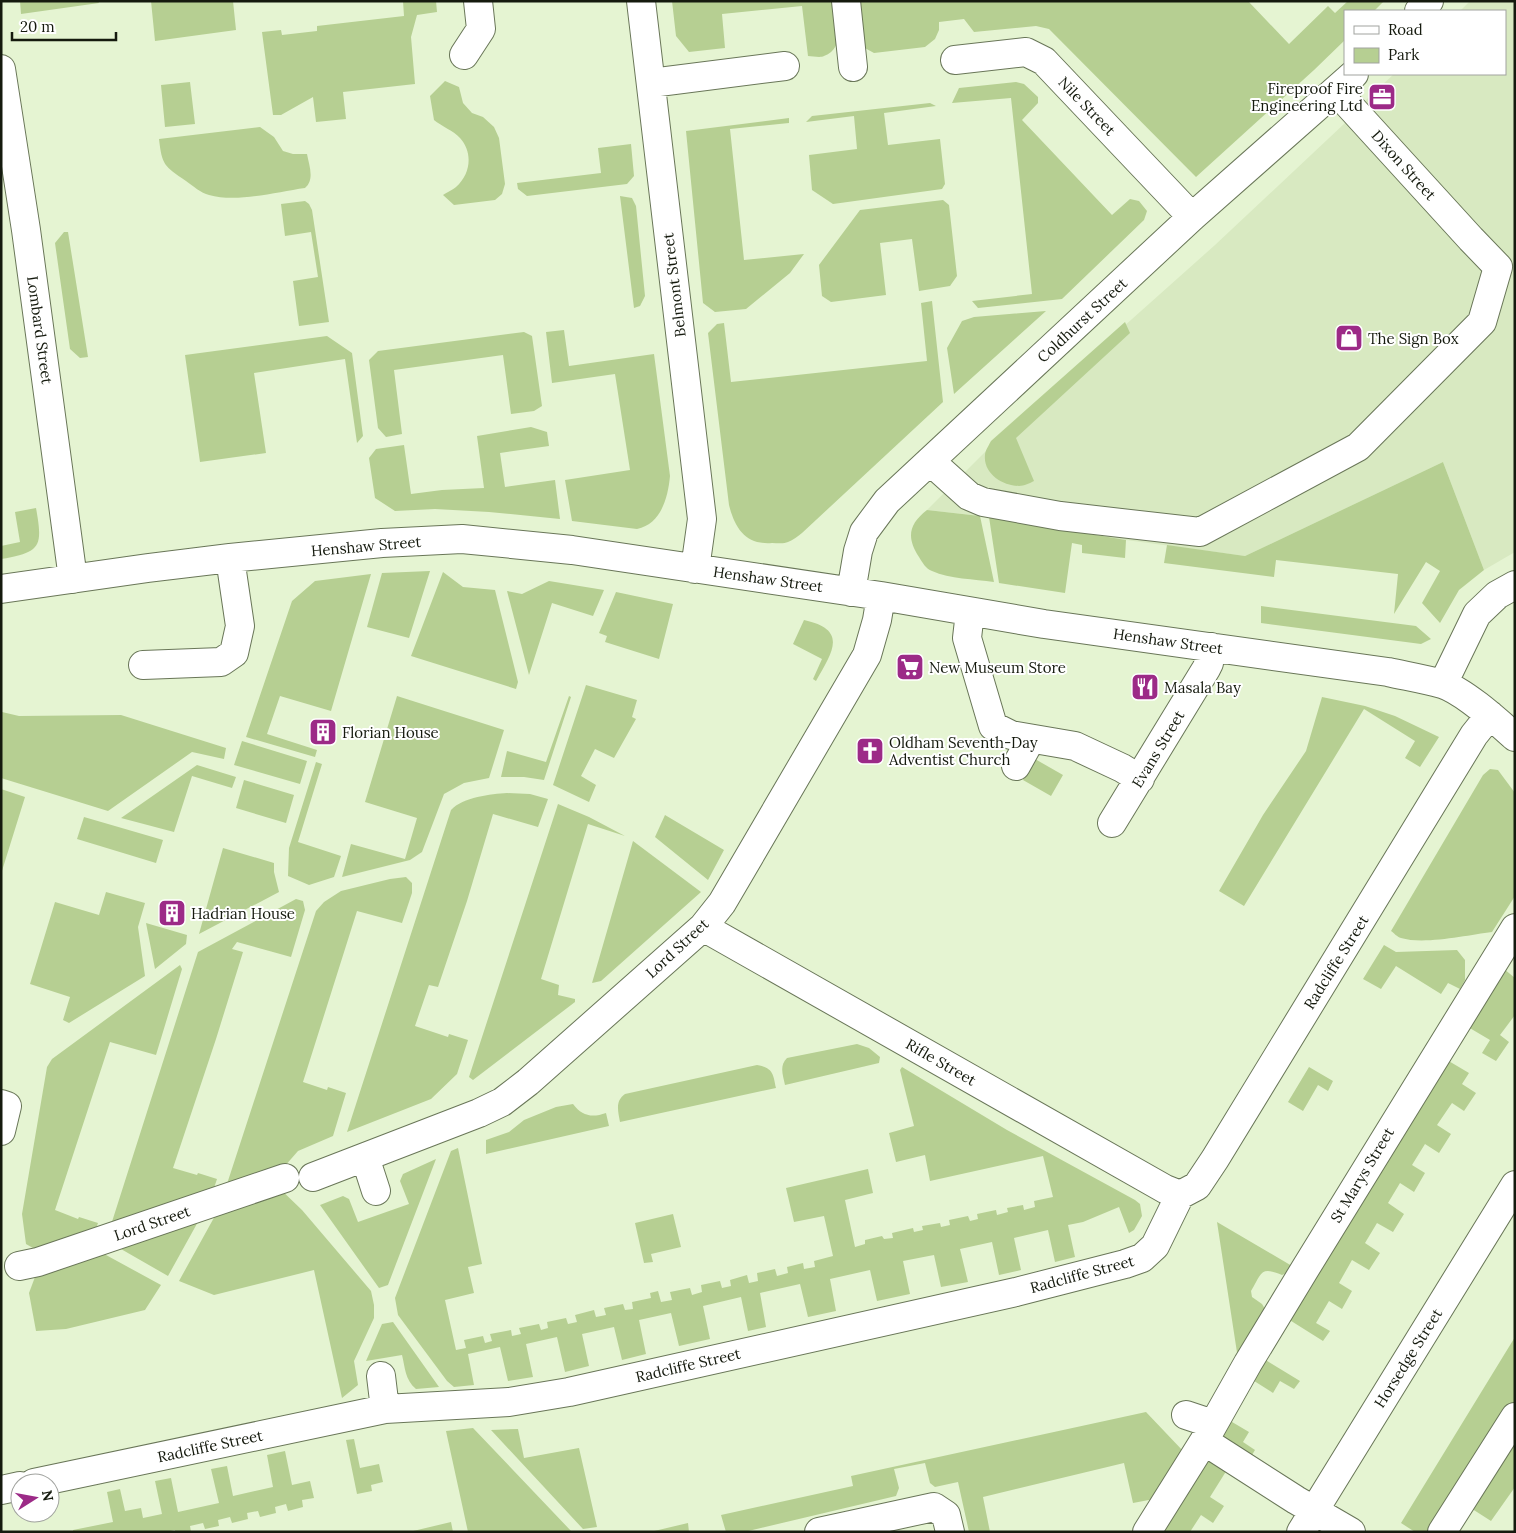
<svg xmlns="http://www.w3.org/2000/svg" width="1516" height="1533" viewBox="0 0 1516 1533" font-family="Lora,serif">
  <rect width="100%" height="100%" fill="#e5f4d2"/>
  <path fill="#d8e9c1" d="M1470,1H1515V552L1484,570L1443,462L1245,556L1126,540L989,517L927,510L1002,435L1215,245L1345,123L1367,99L1394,74H1505V11H1460Z"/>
  <path fill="#b6cf92" d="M20,1H98L99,3L21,14Z
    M151,1H233L236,30L155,41Z
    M403,1H436L437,12L417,15L411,37L415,84L343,92L346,119L316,122L313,97L281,115H273L262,32L281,30L282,35L317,31V26L404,16Z
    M672,1H835C837,18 846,49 824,56C820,58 813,56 808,56L802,6L722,14L725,48L689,52L676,36Z
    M855,1H1248L1289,44L1328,6L1335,13L1348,1H1384L1374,11H1345V40L1314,70L1196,177L1049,29L1036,26L974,32L964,19L939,22V30L935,39L925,47L874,53L863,47Z
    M445,81L459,87L463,103L472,113L483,117L494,127L499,138L505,184L502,194L495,200L454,205L443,195C447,192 453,190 456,187C471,174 473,152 460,138C454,131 441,126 434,120L430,96Z
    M190,82L195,124L165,127L161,85Z
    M1016,82L1024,84L1038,97V103L1022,120L1112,215L1130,199L1139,201L1147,211L1144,220L1062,299L978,308L972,301L1032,294L1011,98L952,103L959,88Z
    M930,103L936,106L884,113L888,145L940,139L945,184L942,189L833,204L812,190L809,155L857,149L854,116L806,122L812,116Z
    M789,118V123L730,129L744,260L804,254L790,273L746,309L715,312L703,303L686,131Z
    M260,127L274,137L283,151L293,154H307C309,165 315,180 305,188C276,192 237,203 209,195C201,193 193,186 186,181C164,166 162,165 159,139Z
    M631,144L634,176L627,184L527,196L518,189L517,183L601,173L598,148Z
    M620,196L632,198L636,206L645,296L640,306L634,308Z
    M943,200L949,205L957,276L950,286L919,291L912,239L880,243L886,295L831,302L822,296L819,265L860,210Z
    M305,201L309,204L312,210L329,322L299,326L293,281L318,277L311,232L285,236L281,204Z
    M64,232H68L88,357L80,358L70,349L55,243Z
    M932,301L943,402L802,533C798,536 793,540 788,542C784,544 777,543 772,543C746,545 735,529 729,505L708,333L717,324L724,323L731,382L927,361L921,303Z
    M1046,311L954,394L947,348L962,321L974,317Z
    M1125,322L1130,333L1016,438L1034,481C1030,483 1024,486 1019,486C1003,486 983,474 985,455C985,451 989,445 991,441Z
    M564,330L569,366L654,354L670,476C668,498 661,524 637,529L572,521L565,480L630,470L615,374L552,383L546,332Z
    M524,332L532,336L542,406L534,411L511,414L503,355L394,370L402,434L386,437L378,428L369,360L378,351Z
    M327,336L352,353L363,436L357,443L345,359L254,373L266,453L200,462L185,355Z
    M531,427L547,432L549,446L500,453L505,487L555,480L560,519L489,512L435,509L395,511L375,498L369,458L376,449L404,445L411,494L442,490L484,488L477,436Z
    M1443,462L1484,570L1459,590L1440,623L1422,603L1440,571L1426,562L1394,614L1398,574L1276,560L1274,577L1164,563L1167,545L1245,556Z
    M36,508C43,547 41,552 1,559V546L20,542L15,512Z
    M927,510L980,516L994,582C974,579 950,579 932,571C926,569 922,562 919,557C906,537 909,524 927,510Z
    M989,517L1126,540L1125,558L1082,553V545L1072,543L1065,593L999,583Z
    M430,571L409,638L367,627L382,573Z
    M443,572L463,587L495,590L518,682L516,689L411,656Z
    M371,574L331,711L280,696L267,734L317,750L315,757L246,737L292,601L315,581Z
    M549,581L604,590L593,616L552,603L529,675L507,591L522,594Z
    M616,592L673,604L659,659L605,642L607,636L599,633Z
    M1261,606L1416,626L1431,639L1421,644L1261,623Z
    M804,620C849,630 832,652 816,681L813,679L822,659L793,644Z
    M586,685L637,700L632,717L636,719L614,758L595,749L581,776L596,785L589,802L553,785Z
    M397,696L504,730L489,778L464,783L444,794L422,852L410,860L342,877L351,844L405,859L417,818L365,802Z
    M569,696L571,697L544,780L524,777H501L507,751L546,762Z
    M1322,697L1365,706L1395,716L1439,737L1420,767L1405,758L1415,741L1364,709L1244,906L1219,891L1263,815L1306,751Z
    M1,707L2,712L19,716L121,715L226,748L224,759L192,752L108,811L1,778Z
    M242,741L307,761L300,784L234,765Z
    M1035,759L1063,775L1051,796L1023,780Z
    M316,762L322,764L298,842L341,856L334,877L309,885L288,876L289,848Z
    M197,765L236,777L232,788L192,776L174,832L121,818Z
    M1490,769L1498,770L1515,793V896L1492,932C1468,935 1424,945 1401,938C1397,937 1394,933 1391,931L1483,775Z
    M244,780L294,795L286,823L236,808Z
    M1,789L25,797L1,874Z
    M507,793L530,794L548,799L538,827L493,814L467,901L438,987L429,985L415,1026L448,1037L449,1034L468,1040L457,1074L431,1099L347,1132L451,810C463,797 491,794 507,793Z
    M558,804L589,817L625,836L588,824L541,979L559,985L558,995L575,999V1002L473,1080L469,1077Z
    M665,815L724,850L708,880L655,837Z
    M84,817L163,840L156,863L77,839Z
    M633,841L701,892L601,981L592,983Z
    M223,848L274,863V872L279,892L199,934Z
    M406,877L412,883V893L402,923L357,911L303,1082L327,1090L328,1087L346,1093L333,1136L298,1151L284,1167L226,1187L316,911L324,902L341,891L390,879Z
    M106,892L145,903L138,927L145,976L69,1023L63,1020L70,997L30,984L55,902L99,915Z
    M296,899L303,901L305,910L291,957L237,942L232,949L243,952L216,1039L173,1168L197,1175L198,1173L217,1179L212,1194L110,1228L198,952Z
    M146,923L187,935L186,944L155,969Z
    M1384,945L1396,952L1457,950L1465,960V980L1460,989L1448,983L1441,994L1396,966L1381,989L1363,979Z
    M180,965L182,969L156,1055L110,1042L55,1210L78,1219L79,1217L98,1223L93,1237L40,1252L26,1244L22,1214L47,1067L52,1059Z
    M1504,969L1515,978V1015L1500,1035L1509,1042L1496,1061L1482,1053L1490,1040L1468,1027Z
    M857,1044L869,1048L880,1057L879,1063L785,1085C783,1075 779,1066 787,1058Z
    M1447,1060L1469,1073L1462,1084L1476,1093L1464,1111L1452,1103L1437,1125L1451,1134L1439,1153L1425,1144L1412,1165L1425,1173L1414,1192L1400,1183L1388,1203L1404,1214L1393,1232L1377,1223L1365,1243L1380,1253L1369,1270L1352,1260L1339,1283L1352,1291L1342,1309L1329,1301L1316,1323L1330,1331L1323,1341L1288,1319Z
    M757,1065C773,1068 773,1073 776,1088L620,1122C618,1111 615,1101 625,1094Z
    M902,1067L1007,1130L1135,1200L1140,1204L1142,1216L1134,1230L1129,1233L1119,1207L1083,1222L1068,1225L1075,1257L1055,1262L1048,1230L1014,1238L1021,1270L999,1275L992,1242L960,1249L968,1282L941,1287L934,1255L903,1261L910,1294L877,1301L870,1270L830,1279L836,1311L808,1317L800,1284L760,1293L766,1327L748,1331L741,1297L703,1306L710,1339L679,1346L671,1313L639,1320L646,1354L622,1360L614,1327L582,1334L589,1366L565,1372L557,1337L526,1344L533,1377L508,1381L500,1347L468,1354L474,1385L454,1387L447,1381L398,1315L395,1298L451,1151L458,1148L482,1264L468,1267L474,1293L445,1300L456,1350L466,1348L464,1340L483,1336L485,1343L492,1341L490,1334L511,1330L512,1336L521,1334L519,1328L539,1324L541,1330L548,1328L547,1322L566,1318L568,1324L577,1322L575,1315L594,1310L596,1317L606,1315L604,1308L623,1304L625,1310L633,1309L632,1302L651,1298L650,1293L658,1291L661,1302L672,1300L670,1292L690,1288L692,1295L702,1292L701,1285L720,1281L722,1288L731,1286L730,1280L747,1275L749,1283L758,1281L757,1273L775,1269L777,1276L788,1273L787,1267L803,1263L804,1269L815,1267L814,1261L833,1256L824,1216L794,1222L786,1188L868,1169L873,1193L845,1200L855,1247L865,1244V1240L882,1236L884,1239L893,1238L892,1233L913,1228L914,1232L923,1230L922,1226L940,1223L941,1227L950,1225L949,1220L968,1216L970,1221L978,1219L977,1214L996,1210L997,1215L1008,1212L1007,1208L1023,1205L1024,1210L1035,1207L1034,1201L1053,1197L1043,1156L930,1181L925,1155L896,1162L889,1133L914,1126L900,1070Z
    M1309,1067L1333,1081L1328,1091L1318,1085L1303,1111L1288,1102Z
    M573,1104C582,1116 592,1118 606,1113L609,1126L486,1154V1140L509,1132L524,1120L556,1107Z
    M436,1159L388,1285L379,1288L320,1205L343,1196L349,1199L358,1222L409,1204L400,1181L403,1174Z
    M277,1186L302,1210L371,1291L374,1305V1318L354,1361L358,1385L342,1398L314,1270L214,1295L179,1281L221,1205Z
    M204,1211L168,1276L114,1245Z
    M673,1214L681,1247L651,1254L653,1262L644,1263L635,1223Z
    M1217,1222L1292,1266L1289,1272L1282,1275C1260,1266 1262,1273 1251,1291L1252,1297L1262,1304L1265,1309L1238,1359Z
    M95,1249L161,1285L145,1310L66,1329L36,1331L29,1293L38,1269Z
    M393,1322L439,1387L416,1389C405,1380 405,1367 402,1355L366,1361L382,1324Z
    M1515,1337V1404L1432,1532H1415L1401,1523Z
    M1264,1359L1300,1381L1294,1389L1280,1381L1273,1393L1251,1379Z
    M1146,1412L1184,1452L1154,1499L1133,1503L1124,1463L983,1497L990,1532H969L958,1482L935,1487L930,1483L925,1463L894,1469L899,1488L896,1496L744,1532H726L721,1515L853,1486L851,1476Z
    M1227,1419L1249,1432L1243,1442L1255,1450L1249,1460L1215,1439Z
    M473,1428L572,1532H468L446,1431Z
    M518,1429L524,1458L579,1448L597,1527L583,1529L491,1430Z
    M1515,1432V1487L1491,1521L1466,1505Z
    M354,1439L360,1468L379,1464L383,1482L371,1485L372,1491L357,1494L346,1440Z
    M1207,1450L1230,1465L1210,1497L1224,1506L1213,1523L1201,1515L1190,1532H1157Z
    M285,1451L292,1485L310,1481L314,1498L302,1500L303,1507L288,1511L286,1504L275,1507L276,1513L260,1517L258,1511L247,1513L248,1519L232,1523L230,1517L218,1520L219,1526L205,1529L203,1523L190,1526L191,1532H175V1530L166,1532H73V1530L113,1522L107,1492L120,1489L125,1511L141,1508L143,1518L162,1514L155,1481L171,1478L178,1512L219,1503L211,1469L227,1466L233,1496L273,1487L267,1455Z
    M451,1522L453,1532H409Z
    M688,1523L689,1532H650Z"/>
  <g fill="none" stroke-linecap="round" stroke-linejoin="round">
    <defs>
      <path id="minor" d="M641,1L702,519L695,569
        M846,1L853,67
        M1419,11L1429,1
        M464,55L481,29L478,1
        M955,60L1026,52L1044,61L1192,217
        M1,69L26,230L73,579
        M651,83L785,66
        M930,461L969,496L983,502L1060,516L1200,532L1358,447L1482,322L1498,267L1471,239L1336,91
        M1,589L148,568L230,558L382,543L462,539L572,550L881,596L1044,624L1388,672C1406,676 1424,679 1442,684C1464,691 1497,721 1515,737
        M851,592L858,551L864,532L887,501L1192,217L1354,74
        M970,612L967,638L993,726L1011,735L1075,746L1122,768L1140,779
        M143,665L221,662L234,653L240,626L230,558
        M1443,684L1477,614L1497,595L1515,585
        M1016,766L1031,739
        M1112,823L1206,669L1209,663L1211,647
        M703,927L1165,1189L1180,1195
        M1,1104L7,1106L1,1131
        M365,1157L376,1191
        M313,1177L479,1113L502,1102L528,1082L703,927L722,903L867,655L877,620L881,596
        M19,1266L38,1262L285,1178
        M381,1376L385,1409
        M1186,1415L1213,1424
        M1204,1441L1296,1500L1351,1532
        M34,1483L385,1409L509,1402L569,1392L1016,1292L1125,1264L1142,1258L1155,1246L1180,1195L1197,1186L1215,1159L1474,735L1490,715
        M1,1490L20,1486
        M819,1532L934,1507L946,1515L950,1532
        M1147,1532L1204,1441L1248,1363L1305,1269L1515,928
        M1301,1532L1515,1185
        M1442,1532L1515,1417"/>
    </defs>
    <use href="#minor" stroke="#697658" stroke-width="30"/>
    <use href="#minor" stroke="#fff" stroke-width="28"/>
  </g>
  <defs>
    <symbol id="office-square" viewBox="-11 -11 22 22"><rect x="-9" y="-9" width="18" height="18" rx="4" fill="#9c2a87" stroke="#fff"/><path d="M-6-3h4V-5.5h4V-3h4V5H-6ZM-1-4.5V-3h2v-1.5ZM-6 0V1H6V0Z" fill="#fff"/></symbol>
    <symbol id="shop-square" viewBox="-11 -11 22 22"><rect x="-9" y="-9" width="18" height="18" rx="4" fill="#9c2a87" stroke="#fff"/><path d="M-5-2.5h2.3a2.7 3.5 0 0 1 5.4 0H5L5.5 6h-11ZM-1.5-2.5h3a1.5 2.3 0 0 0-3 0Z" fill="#fff"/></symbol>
    <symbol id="supermarket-square" viewBox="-11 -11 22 22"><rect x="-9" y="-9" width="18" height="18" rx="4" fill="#9c2a87" stroke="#fff"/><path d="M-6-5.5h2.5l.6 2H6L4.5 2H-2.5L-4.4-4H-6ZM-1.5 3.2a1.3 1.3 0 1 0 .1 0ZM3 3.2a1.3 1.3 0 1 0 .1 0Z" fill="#fff"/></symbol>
    <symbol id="restaurant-square" viewBox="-11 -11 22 22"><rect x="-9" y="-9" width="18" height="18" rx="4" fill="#9c2a87" stroke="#fff"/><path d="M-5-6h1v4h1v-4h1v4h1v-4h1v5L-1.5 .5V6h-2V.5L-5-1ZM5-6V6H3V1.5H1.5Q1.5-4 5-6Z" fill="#fff"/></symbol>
    <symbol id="building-square" viewBox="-11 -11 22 22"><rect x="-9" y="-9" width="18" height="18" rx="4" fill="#9c2a87" stroke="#fff"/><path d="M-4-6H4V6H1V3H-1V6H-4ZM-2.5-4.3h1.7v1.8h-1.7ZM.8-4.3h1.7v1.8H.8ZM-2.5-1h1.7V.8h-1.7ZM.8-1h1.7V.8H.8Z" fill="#fff"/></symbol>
    <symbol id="church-square" viewBox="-11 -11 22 22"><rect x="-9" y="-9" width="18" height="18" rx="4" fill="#9c2a87" stroke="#fff"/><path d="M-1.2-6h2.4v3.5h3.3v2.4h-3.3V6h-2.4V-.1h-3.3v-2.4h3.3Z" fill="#fff"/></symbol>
  </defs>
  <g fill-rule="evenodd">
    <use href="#office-square" x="1366" y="81" width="32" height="32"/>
    <use href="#shop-square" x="1333" y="322" width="32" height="32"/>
    <use href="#supermarket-square" x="894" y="651" width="32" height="32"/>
    <use href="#restaurant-square" x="1129" y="671" width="32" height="32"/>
    <use href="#building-square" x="307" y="716" width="32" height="32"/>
    <use href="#church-square" x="854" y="735" width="32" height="32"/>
    <use href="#building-square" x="156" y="897" width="32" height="32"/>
  </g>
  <g text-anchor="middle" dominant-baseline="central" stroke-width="4" stroke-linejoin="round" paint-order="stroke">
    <g font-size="15" fill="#151a0e" stroke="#fff" text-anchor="start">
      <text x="1363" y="88" text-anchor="end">Fireproof Fire<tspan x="1363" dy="17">Engineering Ltd</tspan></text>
      <text x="1368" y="338">The Sign Box</text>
      <text x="929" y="667">New Museum Store</text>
      <text x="1164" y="687">Masala Bay</text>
      <text x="342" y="732">Florian House</text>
      <text x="889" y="742">Oldham Seventh-Day<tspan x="889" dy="17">Adventist Church</tspan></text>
      <text x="191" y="913">Hadrian House</text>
    </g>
    <g font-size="15" fill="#151a0e" stroke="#fff">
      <text transform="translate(1087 106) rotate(46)">Nile Street</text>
      <text transform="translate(1404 165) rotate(48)">Dixon Street</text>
      <text transform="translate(674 285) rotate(-97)">Belmont Street</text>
      <text transform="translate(1082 320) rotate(-43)">Coldhurst Street</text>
      <text transform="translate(40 330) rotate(82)">Lombard Street</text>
      <text transform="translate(366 546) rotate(-5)">Henshaw Street</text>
      <text transform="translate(768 579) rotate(8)">Henshaw Street</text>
      <text transform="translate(1168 641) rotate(8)">Henshaw Street</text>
      <text transform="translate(1158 749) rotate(-59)">Evans Street</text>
      <text transform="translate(677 948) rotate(-43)">Lord Street</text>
      <text transform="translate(1336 962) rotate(-58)">Radcliffe Street</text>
      <text transform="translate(941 1062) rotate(30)">Rifle Street</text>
      <text transform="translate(1362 1175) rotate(-59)">St Marys Street</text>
      <text transform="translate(152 1223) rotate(-19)">Lord Street</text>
      <text transform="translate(1082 1274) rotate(-15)">Radcliffe Street</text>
      <text transform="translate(1408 1358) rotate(-58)">Horsedge Street</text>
      <text transform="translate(688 1365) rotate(-13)">Radcliffe Street</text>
      <text transform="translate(210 1446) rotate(-12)">Radcliffe Street</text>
    </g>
  </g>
  <rect width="1516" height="1533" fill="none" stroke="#151a0e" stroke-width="5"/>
  <rect x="1344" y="10" width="162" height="65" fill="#ffffff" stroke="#a1a39f"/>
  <rect x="1354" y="26" width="25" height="8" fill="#ffffff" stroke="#a1a39f"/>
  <text x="1388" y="35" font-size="15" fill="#151a0e">Road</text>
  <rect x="1354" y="48" width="25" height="15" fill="#b6cf92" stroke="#a1a39f"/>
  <text x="1388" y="60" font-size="15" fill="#151a0e">Park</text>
  <g transform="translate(35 1498) rotate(79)"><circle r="24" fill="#ffffff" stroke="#a1a39f"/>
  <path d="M0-4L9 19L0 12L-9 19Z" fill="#9c2a87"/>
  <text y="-8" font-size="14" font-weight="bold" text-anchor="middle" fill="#151a0e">N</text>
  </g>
  <path d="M12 32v8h104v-8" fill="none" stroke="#151a0e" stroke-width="2.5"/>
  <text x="20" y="32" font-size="15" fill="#151a0e" stroke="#ffffff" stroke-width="4" paint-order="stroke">20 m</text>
</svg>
